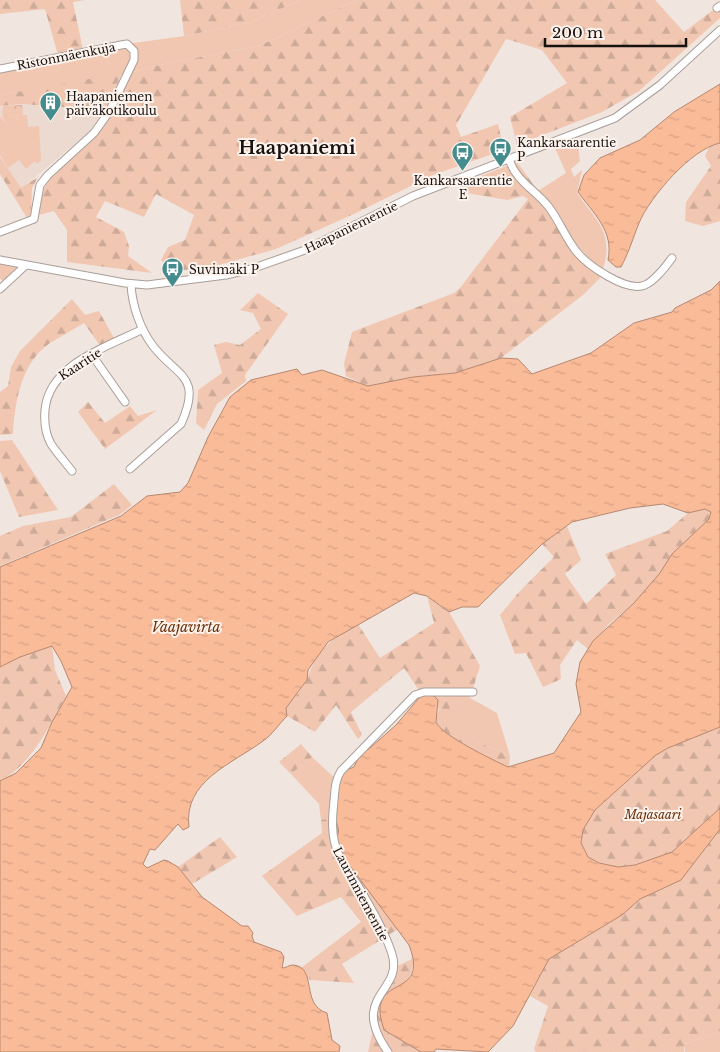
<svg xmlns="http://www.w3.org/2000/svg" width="720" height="1052" viewBox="0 0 720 1052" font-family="'Libre Baskerville',serif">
  <defs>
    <pattern id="forest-firs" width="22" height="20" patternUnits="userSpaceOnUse" patternTransform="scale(1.25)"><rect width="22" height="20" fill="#f1c7b2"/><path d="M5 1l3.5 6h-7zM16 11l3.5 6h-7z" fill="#ceaa98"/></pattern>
    <pattern id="park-crowns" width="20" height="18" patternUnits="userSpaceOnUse" patternTransform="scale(1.25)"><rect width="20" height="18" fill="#f1c7b2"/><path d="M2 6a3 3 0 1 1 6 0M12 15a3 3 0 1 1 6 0" fill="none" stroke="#ceaa98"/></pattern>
    <pattern id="water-ripples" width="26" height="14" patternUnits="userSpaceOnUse" patternTransform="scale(1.25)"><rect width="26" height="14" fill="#fabb99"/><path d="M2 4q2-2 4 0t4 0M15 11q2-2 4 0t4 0" fill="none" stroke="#d6a083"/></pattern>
  </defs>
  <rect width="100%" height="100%" fill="#f1e5df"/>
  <path fill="#ecd9cf" d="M22,104L89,109L99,118L91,130L21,189L0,157V106Z"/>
  <path fill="#f1c7b2" d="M300,0H357L261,45L145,68L131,73L0,95V67L83,50L184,36L252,22Z
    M27,115L28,127L39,126L41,161L37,164L35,161L26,169L19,160L8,168L0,155V116L8,126L2,116Z
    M577,139L580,161L571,169L574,177L582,170L577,193C597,221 614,233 603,269C573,250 561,218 538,191L566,173L555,148Z
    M470,698L497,713L510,756C484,744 453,737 448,705Z
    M312,757L339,782L336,817L321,820L319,804L291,774Z
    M720,1031V1052H685V1044Z"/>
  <path fill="url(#forest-firs)" d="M0,0H85L73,2L83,50L58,55L45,9L0,14Z
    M180,0H300L252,22L184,36Z
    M357,0H655L684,32L713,10L720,8V18L639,91L602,112L517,145L510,117L567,83L542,50L506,39L456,125L461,137L498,124L504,150L433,175L356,213L276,249L219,265L171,272L161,260L168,247L185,240L194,215L156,194L144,217L105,201L96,217L124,232L129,246L128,256L152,273L67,262V230L54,211L39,215C43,167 65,168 94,137C112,118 121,96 131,73L145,68L261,45Z
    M122,73L106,109L99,118L89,109L22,104L0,106V95Z
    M720,143V221L703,226L685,221L686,202L711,166L705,156L710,145Z
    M0,157L21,188L38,177L32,188L31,215L27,218L0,174Z
    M517,162L538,191L565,239L603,275L583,295L501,358L455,373L413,377L368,386L346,376L344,364L352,332L454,293L460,288L528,199L523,196L507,200L461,192L457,185Z
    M0,264L22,268L4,283L0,278Z
    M258,293L288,314L245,375L246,381L217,404L204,430L196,423L198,390L222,373L214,345L226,342L240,345L261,329L253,313L240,310Z
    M72,299L85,315L99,311L115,340L101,347L84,323C73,330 61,336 50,343C21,363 15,401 13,434L0,435V392L8,386L11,367L20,351Z
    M88,402L105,423L130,406L138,416L157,410L105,449L78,412Z
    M12,440L58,510L19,517L0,471V441Z
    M114,484L132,505L121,514L0,566V536L23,526L71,517Z
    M705,509L711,512L709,519L672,554L660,573L634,603L609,624L588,649L577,640L560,665L561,679L543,687L526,653L515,654L500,615L519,592L554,557L542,544L567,526L581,560L565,574L586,604L616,575L605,554L667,531L688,513Z
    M427,596L449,612L480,666L470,698L449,705C453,737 484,744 510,756L509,768C496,761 440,734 437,724C435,719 438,713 439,709L428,694L419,698L418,689L404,668L351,712L362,735L358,739L336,705L315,732L287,716L286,708C292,699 303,689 307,679C317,651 331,638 358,624L380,658L434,623Z
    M52,646L55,670L66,696C49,727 32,764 0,781V667L20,657Z
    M720,727V808L672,852L635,865L618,867L599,863L588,857L581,843L583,830L595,810L656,755L668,748Z
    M301,744L312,757L291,774L279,762Z
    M336,817L340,828L336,840L347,862L398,929L342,964L354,983L310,980L301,968L361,922L341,897L297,916L262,876L322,833L321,820Z
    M720,829V1031L685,1044L684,1052H536L534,1049L548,1006L530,996L549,959L622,915L640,899L681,880Z
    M220,837L237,857L192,884L178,867Z
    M414,958C412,980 405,985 386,994L384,1030L421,1052H368L372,1034L370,1006L393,968Z"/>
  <path fill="url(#park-crowns)" d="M22,105L23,115L2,116L3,106Z"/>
  <path fill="url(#water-ripples)" stroke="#b68870" d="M720,84V143C691,149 650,197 639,223C633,238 629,252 621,267H616L608,260C614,231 594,214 578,192L584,175L600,158L640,140L674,112Z
    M720,281V727L668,748L656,755L595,810L583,830L581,843L588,857L599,863L618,867L635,865L672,852L720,808V829L681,880L640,899L622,915L549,959L513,1026L488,1052L436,1049L434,1052H421L384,1030C382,1022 378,1012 381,1003C387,980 427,991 409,945L347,862L336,840C341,826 337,830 336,818C335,803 338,785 344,771L354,767L360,754L370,748L396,725L419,698L427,694L434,696L438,700L436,722C441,735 493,760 508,767L554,753L581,712L576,684L580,662L593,641L634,603L660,573L672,554L709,519L711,512L705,509L688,513L663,504L630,508L572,522L542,544L478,607H462L449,612L427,596L414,593L328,642L308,670L307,680L286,708L287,716C279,724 272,735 263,741C232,764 183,781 189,827L183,830L178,824L155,850L150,849L143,864L147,868L164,860L168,861L178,867L202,897L242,926H248L253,933L252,936L254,942L281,952L284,957L282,968C286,968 289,965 293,965C318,967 300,1005 327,1013L332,1040L340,1046L339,1052H0V781L16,773L41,748L52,722L72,687L61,661L52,646L20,657L0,667V567L121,516L147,496L180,492L188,483L208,437L230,397L251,380L297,369L302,375L322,370L368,386L413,377L455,373L501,358L518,359L532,374L591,353L634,323L672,312L675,308L711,290Z"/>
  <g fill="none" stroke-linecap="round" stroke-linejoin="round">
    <defs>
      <path id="minor" d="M717,8L720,6
        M0,69L121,45L127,44L134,51V60L109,112L94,133L48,175L40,185L34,219L0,232
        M509,159C516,181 534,189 548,206C559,220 565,237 576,251C587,265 627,293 645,285C656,280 665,267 672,258
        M0,260L125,283L147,285L226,275L251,269L305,250L413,196L615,118L660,85L720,30
        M0,289L26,265
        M92,355L125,402
        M130,469L181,424C203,375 177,377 153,346C140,329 132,305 131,284
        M72,471C65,462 57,453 51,444C45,433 44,422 45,410C49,364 107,347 143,329
        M388,1052C348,995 404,993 392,954C385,932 372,910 360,889C353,877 343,866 338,853C331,836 332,819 334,801C335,790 335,780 341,771L415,695L424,692H473"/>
    </defs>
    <use href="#minor" stroke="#a99e99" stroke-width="9"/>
    <use href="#minor" stroke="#fff" stroke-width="7"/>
  </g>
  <defs>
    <symbol id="building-pin" viewBox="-11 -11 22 30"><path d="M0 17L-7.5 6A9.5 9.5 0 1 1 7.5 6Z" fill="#448c8d" stroke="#fef3ec"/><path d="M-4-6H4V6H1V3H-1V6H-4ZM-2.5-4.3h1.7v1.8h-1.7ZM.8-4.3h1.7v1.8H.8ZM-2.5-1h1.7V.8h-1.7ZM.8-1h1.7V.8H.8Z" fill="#fff"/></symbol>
    <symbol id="bus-pin" viewBox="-11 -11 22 30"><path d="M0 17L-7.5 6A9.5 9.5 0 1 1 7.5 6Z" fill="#448c8d" stroke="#fef3ec"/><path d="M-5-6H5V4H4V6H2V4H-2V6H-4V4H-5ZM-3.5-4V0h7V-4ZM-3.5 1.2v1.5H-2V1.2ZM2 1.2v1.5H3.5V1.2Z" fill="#fff"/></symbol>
  </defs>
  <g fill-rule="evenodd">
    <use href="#building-pin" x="38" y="90" width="25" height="34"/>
    <use href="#bus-pin" x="488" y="136" width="25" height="34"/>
    <use href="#bus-pin" x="450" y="140" width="25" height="34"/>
    <use href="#bus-pin" x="160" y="256" width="25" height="34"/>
  </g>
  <g text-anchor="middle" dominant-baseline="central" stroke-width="4" stroke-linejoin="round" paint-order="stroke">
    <g font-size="12" fill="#161210" stroke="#fef3ec">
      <text transform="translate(66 56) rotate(-11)">Ristonmäenkuja</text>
      <text transform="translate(351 227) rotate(-26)">Haapaniementie</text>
      <text transform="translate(80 364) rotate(-33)">Kaaritie</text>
      <text transform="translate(361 894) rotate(62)">Laurinniementie</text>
    </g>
    <g font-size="12" fill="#161210" stroke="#fef3ec" text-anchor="start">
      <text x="66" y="96">Haapaniemen<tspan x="66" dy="14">päiväkotikoulu</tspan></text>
      <text x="517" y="142">Kankarsaarentie<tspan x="517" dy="14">P</tspan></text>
      <text x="463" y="180" text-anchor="middle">Kankarsaarentie<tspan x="463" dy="14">E</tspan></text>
      <text x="189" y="269">Suvimäki P</text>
    </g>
    <g font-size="12" font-style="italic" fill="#68300a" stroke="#fef3ec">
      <text x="653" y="814">Majasaari</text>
    </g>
    <g font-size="14" font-style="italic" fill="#682f09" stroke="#fef3ec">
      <text x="186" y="627">Vaajavirta</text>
    </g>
    <g font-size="18" font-weight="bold" fill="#161210" stroke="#fef3ec">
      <text x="297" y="148">Haapaniemi</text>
    </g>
  </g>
  <path d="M545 38v8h141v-8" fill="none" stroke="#161210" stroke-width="2.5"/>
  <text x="552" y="38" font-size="15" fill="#161210" stroke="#fef3ec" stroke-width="4" paint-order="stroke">200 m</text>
</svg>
